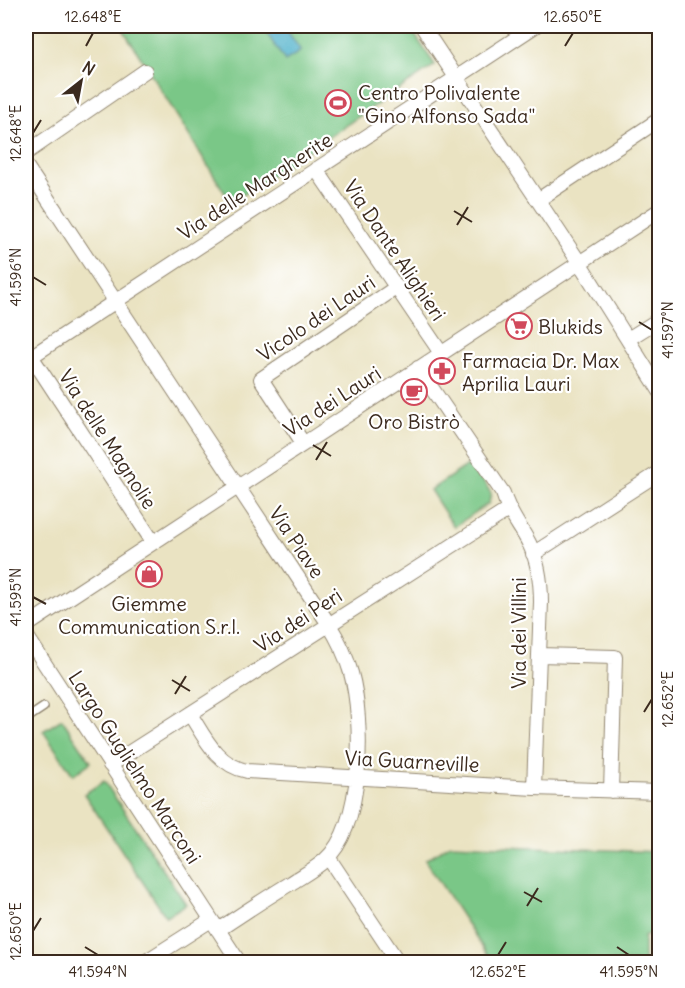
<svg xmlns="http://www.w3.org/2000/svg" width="685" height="988" viewBox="0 0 685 988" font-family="Delius,sans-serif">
  <rect width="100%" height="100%" fill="#fff"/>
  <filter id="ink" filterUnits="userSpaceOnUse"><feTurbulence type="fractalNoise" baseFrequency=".0167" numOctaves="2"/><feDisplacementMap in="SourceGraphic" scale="12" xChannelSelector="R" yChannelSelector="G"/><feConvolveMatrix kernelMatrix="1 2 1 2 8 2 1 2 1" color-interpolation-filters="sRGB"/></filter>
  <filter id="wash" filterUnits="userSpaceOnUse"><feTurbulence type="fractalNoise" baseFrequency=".008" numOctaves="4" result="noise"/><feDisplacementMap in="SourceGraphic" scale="24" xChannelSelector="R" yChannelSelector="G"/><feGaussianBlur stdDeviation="1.35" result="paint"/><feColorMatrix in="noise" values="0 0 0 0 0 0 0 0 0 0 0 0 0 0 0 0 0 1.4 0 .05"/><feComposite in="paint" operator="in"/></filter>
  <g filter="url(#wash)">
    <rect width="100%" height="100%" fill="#eae3c2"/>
    <path fill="#7ac787" stroke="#5a7852" stroke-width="1.5" d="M121,26H409L435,65L231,203Z
      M471,463L491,493L489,503L454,527L430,490Z
      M62,719L91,762L73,775L43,731Z
      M104,781L186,904L166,917L84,794Z
      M450,844L659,852V928L644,937V959L646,962H492L425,860Z"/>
    <path fill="#4aafc9" stroke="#426c74" stroke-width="1.5" d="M269,26H284L301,51L285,61L264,29Z"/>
  </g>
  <g filter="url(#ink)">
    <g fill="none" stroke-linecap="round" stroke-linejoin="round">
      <defs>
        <path id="lane" d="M26,719L44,707"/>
        <path id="street" d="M422,26L579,262L660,391
          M26,153L145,71
          M26,166L328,623C338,639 346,655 351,673C364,720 364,826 325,860C315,869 302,876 291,883C266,898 242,914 218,930
          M316,169L441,353
          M538,200L660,119
          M628,339L660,319
          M31,356L153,542
          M26,360L535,26
          M418,368L503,493C509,514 519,524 529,543C538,561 541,582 541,602L534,788
          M303,443L261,379L397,287
          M533,554L660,472
          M26,626L660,210
          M26,635L239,962
          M539,655L615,657L611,791
          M190,714C205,738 217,765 247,771L534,788L660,792
          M110,765L508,510
          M328,857L398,962
          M145,962L211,920"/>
      </defs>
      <use href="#lane" stroke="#928670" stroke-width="10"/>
      <use href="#street" stroke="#928670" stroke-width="16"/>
      <use href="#lane" stroke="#fff" stroke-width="7"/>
      <use href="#street" stroke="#fff" stroke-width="14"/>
    </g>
  </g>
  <path fill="none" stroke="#3b2a1e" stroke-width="2" d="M86,46L93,33M565,46L573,33M33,133L41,120M454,211L472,222M457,225L468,207M33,277L46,285M639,322L652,330M313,445L331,456M316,460L327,442M33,597L46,604M172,680L190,691M175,694L186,676M644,712L652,699M524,892L542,902M527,906L538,888M33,931L41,918M85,947L98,955M617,947L629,955M498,955L506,942"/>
  <defs>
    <symbol id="stadium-ring" viewBox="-11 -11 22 22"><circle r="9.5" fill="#fff" stroke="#d1495b" stroke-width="1.5"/><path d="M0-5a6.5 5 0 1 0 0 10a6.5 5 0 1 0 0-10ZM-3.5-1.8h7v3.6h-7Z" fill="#d1495b"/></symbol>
    <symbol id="supermarket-ring" viewBox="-11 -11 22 22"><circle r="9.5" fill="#fff" stroke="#d1495b" stroke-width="1.5"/><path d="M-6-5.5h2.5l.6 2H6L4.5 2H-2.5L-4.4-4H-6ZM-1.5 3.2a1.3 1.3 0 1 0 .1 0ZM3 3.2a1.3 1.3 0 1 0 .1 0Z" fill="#d1495b"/></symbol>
    <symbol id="pharmacy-ring" viewBox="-11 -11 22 22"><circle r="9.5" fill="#fff" stroke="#d1495b" stroke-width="1.5"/><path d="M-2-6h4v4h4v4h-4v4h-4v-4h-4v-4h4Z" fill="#d1495b"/></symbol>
    <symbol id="cafe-ring" viewBox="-11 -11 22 22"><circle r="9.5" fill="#fff" stroke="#d1495b" stroke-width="1.5"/><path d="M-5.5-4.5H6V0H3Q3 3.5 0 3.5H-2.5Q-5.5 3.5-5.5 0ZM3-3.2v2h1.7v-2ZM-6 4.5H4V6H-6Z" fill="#d1495b"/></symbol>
    <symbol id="shop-ring" viewBox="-11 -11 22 22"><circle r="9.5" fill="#fff" stroke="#d1495b" stroke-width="1.5"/><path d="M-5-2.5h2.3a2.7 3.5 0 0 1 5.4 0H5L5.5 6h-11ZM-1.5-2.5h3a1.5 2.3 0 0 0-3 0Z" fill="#d1495b"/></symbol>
  </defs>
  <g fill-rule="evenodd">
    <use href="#stadium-ring" x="323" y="88" width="30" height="30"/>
    <use href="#supermarket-ring" x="504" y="311" width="30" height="30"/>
    <use href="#pharmacy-ring" x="427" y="356" width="30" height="30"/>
    <use href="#cafe-ring" x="399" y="377" width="30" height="30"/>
    <use href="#shop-ring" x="134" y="559" width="30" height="30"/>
  </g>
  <g text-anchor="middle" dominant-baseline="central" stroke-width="4.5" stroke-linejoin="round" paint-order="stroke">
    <g font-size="20" fill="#3b2a1e" stroke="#fff" text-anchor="start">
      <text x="358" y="92">Centro Polivalente<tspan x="358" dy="23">"Gino Alfonso Sada"</tspan></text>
      <text x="538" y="326">Blukids</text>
      <text x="462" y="360">Farmacia Dr. Max<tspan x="462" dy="23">Aprilia Lauri</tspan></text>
      <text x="414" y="421" text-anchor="middle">Oro Bistrò</text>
      <text x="149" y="603" text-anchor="middle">Giemme<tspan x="149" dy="23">Communication S.r.l.</tspan></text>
    </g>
    <g font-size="20" fill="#3b2a1e" stroke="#fff">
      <text transform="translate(255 186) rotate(-33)">Via delle Margherite</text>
      <text transform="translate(395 250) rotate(56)">Via Dante Alighieri</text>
      <text transform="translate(316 318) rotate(-34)">Vicolo dei Lauri</text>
      <text transform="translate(332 401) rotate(-33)">Via dei Lauri</text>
      <text transform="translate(108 439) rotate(57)">Via delle Magnolie</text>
      <text transform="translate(297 542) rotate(56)">Via Piave</text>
      <text transform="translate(298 620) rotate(-33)">Via dei Peri</text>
      <text transform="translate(518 633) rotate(-90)">Via dei Villini</text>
      <text transform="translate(412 761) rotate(3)">Via Guarneville</text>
      <text transform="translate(135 767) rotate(57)">Largo Guglielmo Marconi</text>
    </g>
  </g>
  <rect width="685" height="988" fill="none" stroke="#fff" stroke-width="66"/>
  <g transform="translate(81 81) rotate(31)" stroke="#ffffff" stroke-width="4.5" paint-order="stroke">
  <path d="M0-4.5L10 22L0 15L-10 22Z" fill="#3b2a1e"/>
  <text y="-9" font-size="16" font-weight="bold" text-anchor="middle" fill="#3b2a1e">N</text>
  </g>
  <rect x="33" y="33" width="619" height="922" fill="none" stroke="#3b2a1e" stroke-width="2"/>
  <g font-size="15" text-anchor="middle" fill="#3b2a1e">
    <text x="93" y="22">12.648°E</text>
    <text x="573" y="22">12.650°E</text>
    <text transform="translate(16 133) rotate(-90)" y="5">12.648°E</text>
    <text transform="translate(16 277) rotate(-90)" y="5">41.596°N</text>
    <text transform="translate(668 330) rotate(-90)" y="5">41.597°N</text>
    <text transform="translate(16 597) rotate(-90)" y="5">41.595°N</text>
    <text transform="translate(668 699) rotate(-90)" y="5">12.652°E</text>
    <text transform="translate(16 931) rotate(-90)" y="5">12.650°E</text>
    <text x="98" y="977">41.594°N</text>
    <text x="498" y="977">12.652°E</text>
    <text x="629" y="977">41.595°N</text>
  </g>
</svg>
